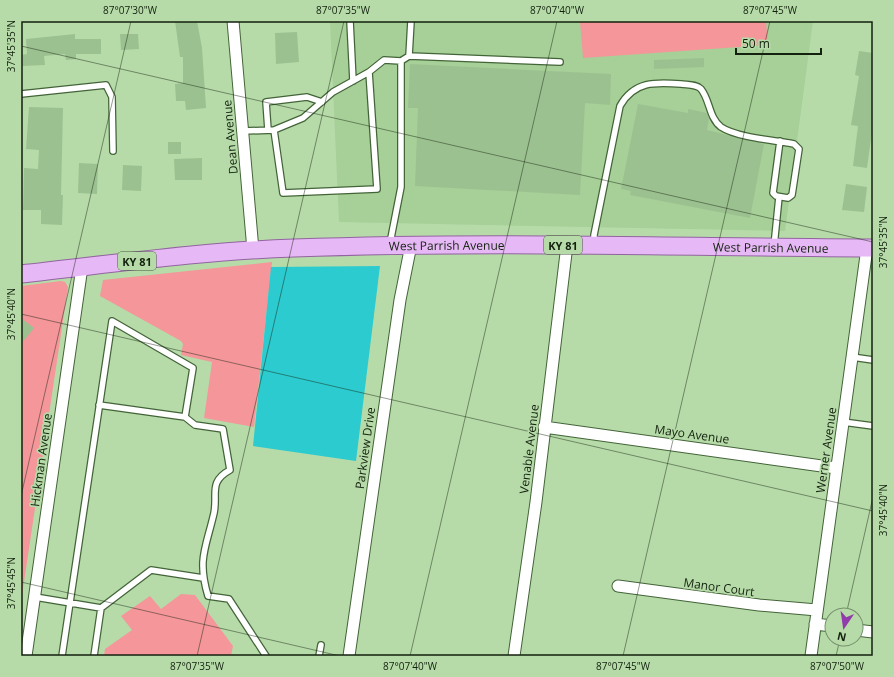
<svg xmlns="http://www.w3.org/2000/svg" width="894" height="677" viewBox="0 0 894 677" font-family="'Open Sans',sans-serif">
  <rect width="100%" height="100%" fill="#b6dba9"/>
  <path fill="#a6d097" d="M330,21H813L785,231L339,222Z"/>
  <path fill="#f4969a" d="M580,21H766L768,45L583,58Z
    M272,262L254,427L204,418L212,362L181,355L183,344L181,341L100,296L103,280Z
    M61,281L65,282L68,287L21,602V286Z
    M181,594L195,595L233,646L231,656H104L105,649L132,630L121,616L150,596L161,609Z"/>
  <path fill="#2ccbcf" d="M380,266L356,461L253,446L271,267Z"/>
  <path fill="#9cc190" d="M175,21H197L202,48L206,108L186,110L185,101H176L175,84L183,83V57H180Z
    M297,32L299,62L276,64L275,33Z
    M75,34V39H101V54H76V59L66,60L65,54L44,56L45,65L22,66L21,55L27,54L26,39Z
    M120,34H138L139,49L121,50Z
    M859,51L873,53V125L867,168L853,166L858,126L851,125L859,76L855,75Z
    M704,58V67L654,69V60Z
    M410,64L611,74L610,105L585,103L580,195L415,186L418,108H408Z
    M638,104L688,113V109L707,113L709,118L707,130L764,144L750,218L630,195L631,191L621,189Z
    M29,107L63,108L61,195H63L62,225L41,224V210H23L24,168L38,169L39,150L26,149Z
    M168,142H181V154H168Z
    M202,158V180H175L174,159Z
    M79,163L98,164L97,194L78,193Z
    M123,165L142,166L141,191L122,190Z
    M846,184L867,187L864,212L842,210Z
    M21,318L34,328L21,344Z"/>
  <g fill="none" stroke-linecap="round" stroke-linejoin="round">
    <defs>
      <path id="lane" d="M350,21L353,81
        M409,56L411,21
        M401,61L409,56L560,62
        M369,72L384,60L401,61V187L390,243
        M21,94L106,85L112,97L113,151
        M268,130L266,102L307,97L322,102
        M243,131L274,130L283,193L377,189L369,72L333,92L303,118L274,130
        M594,243V235L620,106C634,81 655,82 681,84C688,85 696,84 701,89C710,100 709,118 721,127C736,137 771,140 789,143L794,144L799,149L792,195L788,198L776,196L773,193L780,141
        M774,246L779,197
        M852,357L873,360
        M99,405L185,417L195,425L223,429L230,470C208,482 218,494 214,513C206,548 197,559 208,596L229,599L266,656
        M843,422L873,426
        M35,597L101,608
        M62,656L112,321L193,368L185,417
        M94,656L101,608L151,570L203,578
        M319,656L321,645"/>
      <path id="street" d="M233,21L253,250
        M544,427L836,468
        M618,586L759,605L817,610
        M815,624L832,626
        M856,630L873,632
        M26,656L82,267
        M349,656L400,300L411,245
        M514,656L536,502L567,245
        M811,656L867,248"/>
      <g id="primary">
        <path id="s1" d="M21,274C112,264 203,251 294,248C487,241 680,247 873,248"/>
      </g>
    </defs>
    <use href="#lane" stroke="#436438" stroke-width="8"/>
    <use href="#street" stroke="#436438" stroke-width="13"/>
    <use href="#primary" stroke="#9264a0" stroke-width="19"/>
    <use href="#lane" stroke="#fff" stroke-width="5.5"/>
    <use href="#street" stroke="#fff" stroke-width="11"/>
    <use href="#primary" stroke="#e6b8f5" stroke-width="17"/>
  </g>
  <path fill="none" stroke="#13210e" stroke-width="1" stroke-opacity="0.45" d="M21,46L873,242M21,314L873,511M21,496L131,21M21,582L340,656M846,615L873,497M197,656L344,21M410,656L557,21M623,656L770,21M836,656L840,639"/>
  <g text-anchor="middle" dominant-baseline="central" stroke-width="3.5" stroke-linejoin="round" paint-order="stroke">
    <g fill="#b6dba9" stroke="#44593c" stroke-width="1">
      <rect x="544" y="236" width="38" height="18" rx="3"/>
      <rect x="118" y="252" width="38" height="18" rx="3"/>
    </g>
    <g font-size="11" font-weight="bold" fill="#13210e">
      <text x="563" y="245">KY 81</text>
      <text x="137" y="261">KY 81</text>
    </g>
    <g font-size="12" fill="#13210e" stroke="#b6dba9">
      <text transform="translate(230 137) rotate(-95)">Dean Avenue</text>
      <text stroke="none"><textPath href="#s1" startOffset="427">West Parrish Avenue</textPath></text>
      <text stroke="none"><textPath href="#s1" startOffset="751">West Parrish Avenue</textPath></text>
      <text transform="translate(692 434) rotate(8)">Mayo Avenue</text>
      <text transform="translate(365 448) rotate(-82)">Parkview Drive</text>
      <text transform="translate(529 449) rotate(-83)">Venable Avenue</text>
      <text transform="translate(826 450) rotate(-82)">Werner Avenue</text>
      <text transform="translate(41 460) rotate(-82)">Hickman Avenue</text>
      <text transform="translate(719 587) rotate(8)">Manor Court</text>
    </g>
  </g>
  <rect width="894" height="677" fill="none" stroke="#b6dba9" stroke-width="44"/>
  <g transform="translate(844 627) rotate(193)"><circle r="19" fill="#b6dba9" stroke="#75916b"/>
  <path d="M0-3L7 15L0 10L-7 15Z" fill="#913caa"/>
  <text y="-6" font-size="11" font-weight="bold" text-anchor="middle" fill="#13210e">N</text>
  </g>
  <path d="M736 48v6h85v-6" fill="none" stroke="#13210e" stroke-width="2"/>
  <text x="742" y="48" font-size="12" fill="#13210e" stroke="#b6dba9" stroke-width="3" paint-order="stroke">50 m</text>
  <rect x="22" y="22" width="850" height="633" fill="none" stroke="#13210e" stroke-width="1.5"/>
  <g font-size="10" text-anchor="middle" fill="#13210e">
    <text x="130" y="14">87°07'30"W</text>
    <text x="343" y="14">87°07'35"W</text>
    <text x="557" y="14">87°07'40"W</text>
    <text x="770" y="14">87°07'45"W</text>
    <text transform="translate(11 46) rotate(-90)" y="4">37°45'35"N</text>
    <text transform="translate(883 242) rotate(-90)" y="4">37°45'35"N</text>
    <text transform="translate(11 314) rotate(-90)" y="4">37°45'40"N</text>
    <text transform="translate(883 510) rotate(-90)" y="4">37°45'40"N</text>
    <text transform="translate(11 583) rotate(-90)" y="4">37°45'45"N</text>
    <text x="197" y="670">87°07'35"W</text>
    <text x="410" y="670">87°07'40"W</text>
    <text x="623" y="670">87°07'45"W</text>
    <text x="837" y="670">87°07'50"W</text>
  </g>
</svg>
